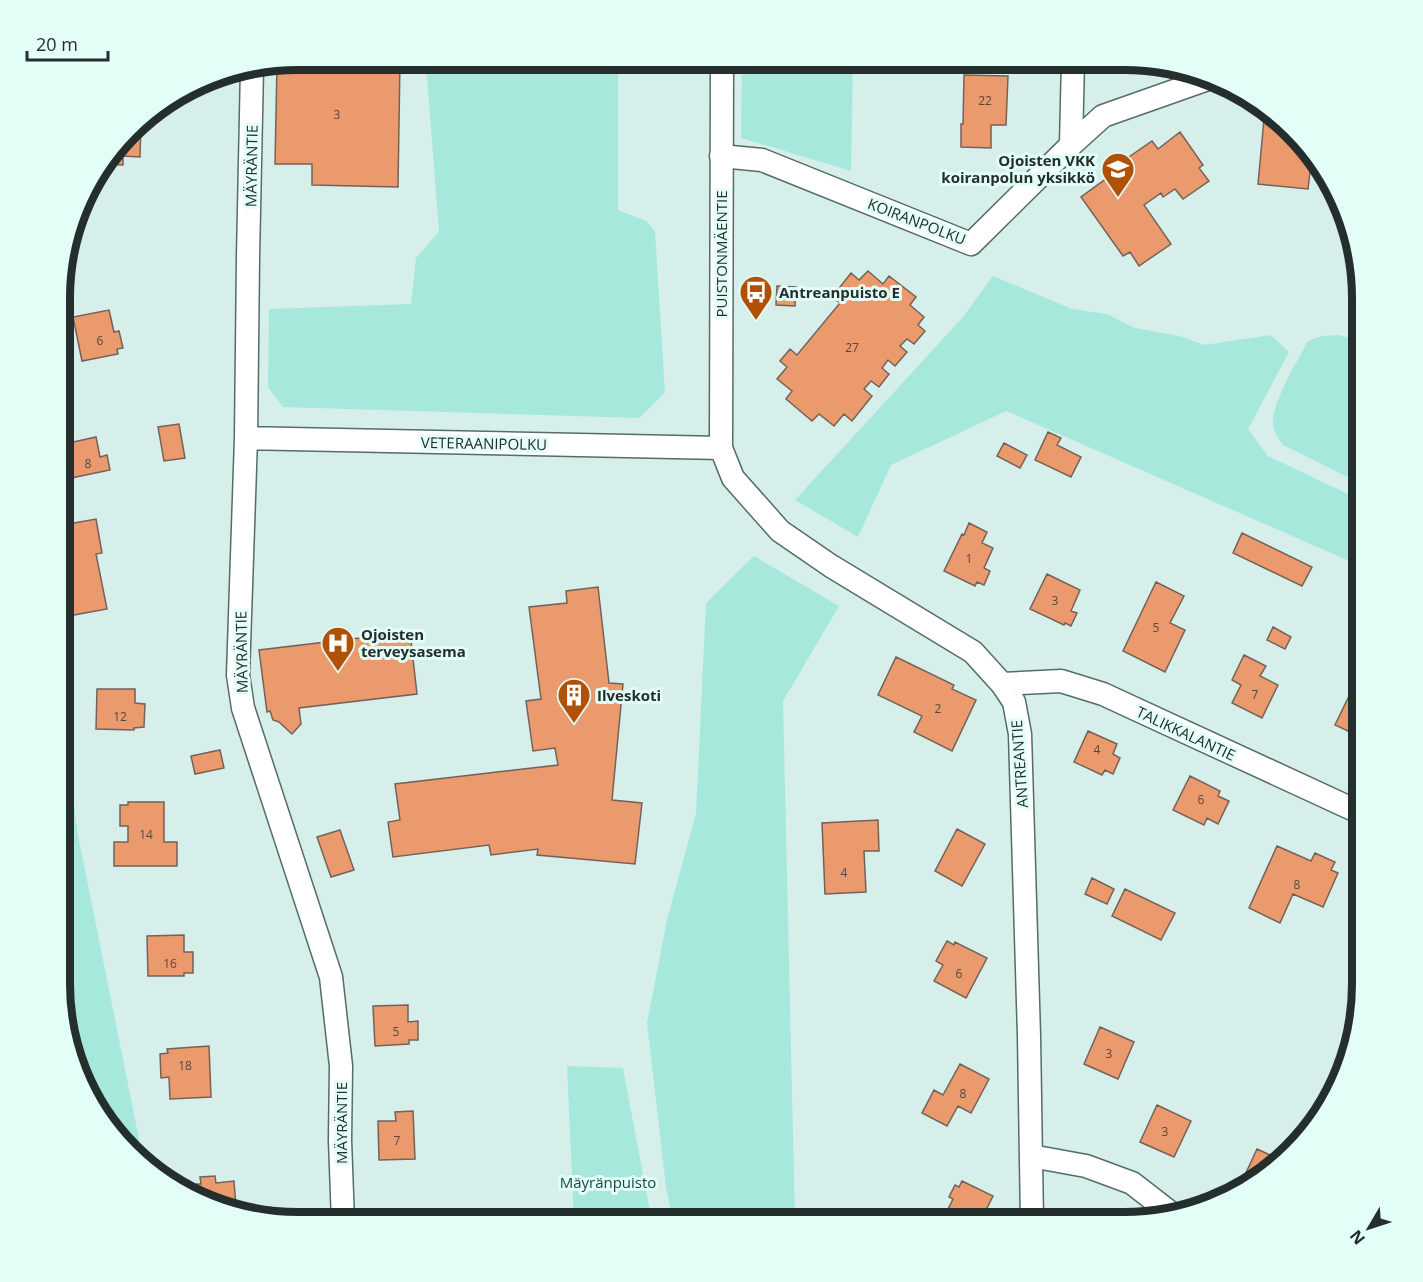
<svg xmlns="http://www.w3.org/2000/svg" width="1423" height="1282" viewBox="0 0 1423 1282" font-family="'Open Sans',sans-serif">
  <rect width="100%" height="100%" fill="#d6efea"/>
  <path fill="#a6e9dc" d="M742,60H853L851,171L741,138Z
    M618,63V210L646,221L655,231L665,393L639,418L283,407L268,387L269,309L411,304L416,258L439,232L426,64Z
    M993,276L1072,309L1107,314L1135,328L1180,336L1204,345L1271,335L1289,352L1248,429L1268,456L1363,501V567L1006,411L891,465L858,537L795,500L962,318Z
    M1339,335L1363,342V485L1283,445C1278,438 1274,433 1273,424C1271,404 1298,360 1308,341L1321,336Z
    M754,556L839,606L783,701L795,1222H673L666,1187L647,1023L667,920L696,813L706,603Z
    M62,698L77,830L143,1159L119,1141L78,1074L60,999Z
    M567,1066L623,1068L652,1222H574Z"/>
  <path fill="#eb9a6e" stroke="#746258" stroke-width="1.5" d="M299,60H400L398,187L312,185V164H275L277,64Z
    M964,75L1008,76L1006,125H991V148L961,147V124H963Z
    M1264,119L1277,121L1304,141L1312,155L1308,189L1258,184Z
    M140,121H141L140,157L123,156V165L104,164Z
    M1180,132L1203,165L1199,168L1209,181L1183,199L1175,189L1163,197L1161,193L1144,205L1171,244L1139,266L1130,252L1123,256L1081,197L1118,170L1116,166L1152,141L1158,149Z
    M868,271L883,284L889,276L916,297L910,305L924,317L918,325L925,331L914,344L907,339L900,346L907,352L895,366L888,360L882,368L889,374L879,387L871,381L864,389L872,396L852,421L844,414L834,426L819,414L812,421L786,399L792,391L777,379L787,367L780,361L790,349L797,355L840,303L832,297L851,273L859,280Z
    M777,286L796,287L795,306L776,305Z
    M109,310L114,332L119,331L123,348L117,349L118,354L82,361L73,317Z
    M179,424L185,458L164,461L158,427Z
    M1048,432L1061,438L1057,445L1081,457L1071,477L1035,460Z
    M96,437L100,457L107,455L110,470L71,478L64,444Z
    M1004,443L1027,455L1020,468L997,456Z
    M96,519L102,553L96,554L107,609L63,617V525Z
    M969,523L987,532L982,543L993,548L984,568L990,571L984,585L977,582L975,586L944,571L962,534L964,535Z
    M1242,533L1312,567L1302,586L1233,553Z
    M1047,574L1080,590L1071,611L1077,613L1071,626L1065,623L1064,625L1030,609Z
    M1156,582L1184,596L1170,623L1185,630L1165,672L1123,651Z
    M598,587L609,683L623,684L612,800L642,803L635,864L537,855L538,849L491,855L489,845L393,857L388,822L400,820L395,784L558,765L555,748L533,751L526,701L541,699L529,607L567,603L566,591Z
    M1273,627L1291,637L1285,649L1267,640Z
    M410,632L417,694L299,708L301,724L292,734L279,722L273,720L270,711L267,712L259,650Z
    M1244,655L1266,666L1260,676L1278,685L1262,718L1232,703L1241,685L1232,680Z
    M896,657L954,685L952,689L976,700L952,751L914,732L922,716L878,695Z
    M97,689H135V703L145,704L144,727L134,728V730L96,729Z
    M1351,692L1363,697V738L1335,725Z
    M1088,731L1117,744L1113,754L1120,758L1113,774L1105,770L1102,775L1074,762Z
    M220,750L224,768L195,774L191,756Z
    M1190,776L1220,791L1218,796L1229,801L1218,824L1207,818L1204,825L1173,810Z
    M128,802H164V842H177V866H114V842H128V826H120V805H128Z
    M878,820L879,851H864L866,892L825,894L822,823Z
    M957,829L985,844L962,886L935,871Z
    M340,830L354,870L331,877L317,837Z
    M1277,846L1311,861L1315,853L1335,862L1331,870L1338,873L1323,907L1293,894L1280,923L1249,908Z
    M1092,878L1114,889L1107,904L1085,894Z
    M1125,889L1175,913L1161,940L1112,916Z
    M184,935V952H193V973H184V976H148L147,936Z
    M947,941L954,945L955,942L987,958L966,998L934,981L943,965L936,961Z
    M408,1005V1022L418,1021V1040H409V1044L375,1046L373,1006Z
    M1100,1027L1134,1042L1118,1079L1084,1064Z
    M209,1046L211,1097L170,1099L169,1077L161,1078L160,1054L168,1053L167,1049Z
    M960,1064L989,1079L971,1113L958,1106L947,1126L922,1113L934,1090L943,1095Z
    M1157,1105L1191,1121L1174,1157L1140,1142Z
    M413,1111L415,1159L379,1160L378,1121H396L395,1112Z
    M1257,1149L1283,1161L1238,1190Z
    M215,1176L216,1183L234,1181L236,1207L199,1199L197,1184H201L200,1177Z
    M962,1181L993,1196L980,1222H948L943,1219L953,1199L949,1197L955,1185L959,1187Z"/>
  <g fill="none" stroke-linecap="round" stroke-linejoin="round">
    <defs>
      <path id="street" d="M722,60L721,448L733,478L780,531L831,566L973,652L1002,684L1014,702L1020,734L1029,1036L1032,1222
        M252,68L248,257L246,438L238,675L243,708L331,977L341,1066L340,1140L343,1222
        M1071,145L1073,60
        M721,156L762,160L971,244L1071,145L1103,116L1208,79
        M246,438L721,448
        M1002,684L1061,681L1103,694L1363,814
        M1031,1156L1086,1166L1132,1183L1172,1214"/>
    </defs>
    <use href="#street" stroke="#556c67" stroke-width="25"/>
    <use href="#street" stroke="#fff" stroke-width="22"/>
  </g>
  <defs>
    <symbol id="school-pin" viewBox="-11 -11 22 30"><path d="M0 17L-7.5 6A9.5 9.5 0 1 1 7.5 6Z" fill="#b15106" stroke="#e3fdf7"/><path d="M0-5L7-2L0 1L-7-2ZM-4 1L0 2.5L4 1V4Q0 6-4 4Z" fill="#fff"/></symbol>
    <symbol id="bus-pin" viewBox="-11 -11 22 30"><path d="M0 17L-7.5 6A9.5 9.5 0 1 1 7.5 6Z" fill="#b15106" stroke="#e3fdf7"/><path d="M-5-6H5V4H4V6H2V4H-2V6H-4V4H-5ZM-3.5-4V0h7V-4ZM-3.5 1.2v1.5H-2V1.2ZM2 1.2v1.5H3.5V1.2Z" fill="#fff"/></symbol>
    <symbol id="hospital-pin" viewBox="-11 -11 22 30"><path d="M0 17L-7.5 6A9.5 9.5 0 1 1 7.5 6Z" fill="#b15106" stroke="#e3fdf7"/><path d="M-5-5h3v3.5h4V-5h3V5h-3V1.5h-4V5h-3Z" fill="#fff"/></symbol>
    <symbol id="building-pin" viewBox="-11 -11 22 30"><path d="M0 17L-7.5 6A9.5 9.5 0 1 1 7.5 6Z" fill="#b15106" stroke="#e3fdf7"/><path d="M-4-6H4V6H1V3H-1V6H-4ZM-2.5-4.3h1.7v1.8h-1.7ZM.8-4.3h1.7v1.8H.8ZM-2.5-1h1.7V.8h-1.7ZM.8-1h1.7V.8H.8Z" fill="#fff"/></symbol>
  </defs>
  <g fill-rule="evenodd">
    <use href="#school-pin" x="1099" y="150" width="38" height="52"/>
    <use href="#bus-pin" x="737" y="273" width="38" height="52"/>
    <use href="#hospital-pin" x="319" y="624" width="38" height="52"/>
    <use href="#building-pin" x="555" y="676" width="38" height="52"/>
  </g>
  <g text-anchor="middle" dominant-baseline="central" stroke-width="6" stroke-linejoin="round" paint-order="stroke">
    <g font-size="12" fill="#56493c">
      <text x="985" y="100">22</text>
      <text x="337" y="114">3</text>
      <text x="100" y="340">6</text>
      <text x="852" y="347">27</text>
      <text x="88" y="463">8</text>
      <text x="969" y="558">1</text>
      <text x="1055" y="600">3</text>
      <text x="1156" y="627">5</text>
      <text x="1255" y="694">7</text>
      <text x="938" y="708">2</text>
      <text x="120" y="716">12</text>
      <text x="1097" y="749">4</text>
      <text x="1201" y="799">6</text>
      <text x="146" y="834">14</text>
      <text x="844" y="872">4</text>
      <text x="1297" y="884">8</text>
      <text x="170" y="963">16</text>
      <text x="959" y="973">6</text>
      <text x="396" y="1031">5</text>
      <text x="1109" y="1053">3</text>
      <text x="185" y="1065">18</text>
      <text x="963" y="1093">8</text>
      <text x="1165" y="1131">3</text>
      <text x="397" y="1140">7</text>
    </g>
    <g font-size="15" font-weight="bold" fill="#242e2c" stroke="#e3fdf7" text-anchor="start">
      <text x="1095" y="160" text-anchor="end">Ojoisten VKK<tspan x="1095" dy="17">koiranpolun yksikkö</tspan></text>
      <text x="779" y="292">Antreanpuisto E</text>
      <text x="361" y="634">Ojoisten<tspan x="361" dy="17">terveysasema</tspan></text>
      <text x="597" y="695">Ilveskoti</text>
    </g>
    <g font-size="15" fill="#242e2c" stroke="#e3fdf7">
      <text transform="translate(251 166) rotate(-89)">MÄYRÄNTIE</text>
      <text transform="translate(917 221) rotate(21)">KOIRANPOLKU</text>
      <text transform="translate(721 254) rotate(-90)">PUISTONMÄENTIE</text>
      <text transform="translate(484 443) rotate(1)">VETERAANIPOLKU</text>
      <text transform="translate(241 652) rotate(-91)">MÄYRÄNTIE</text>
      <text transform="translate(1186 733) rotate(25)">TALIKKALANTIE</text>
      <text transform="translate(1019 764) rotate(-94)">ANTREANTIE</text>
      <text transform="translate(341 1123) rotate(-90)">MÄYRÄNTIE</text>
    </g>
    <g font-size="15" fill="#134941" stroke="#e3fdf7">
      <text x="608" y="1182">Mäyränpuisto</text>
    </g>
  </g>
  <path d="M0 0H1423V1282H0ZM298 70H1124A228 228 0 0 1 1352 298V984A228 228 0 0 1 1124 1212H298A228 228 0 0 1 70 984V298A228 228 0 0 1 298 70Z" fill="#e3fdf7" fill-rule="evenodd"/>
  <path fill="none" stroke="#242e2c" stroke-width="8" d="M298 70H1124A228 228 0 0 1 1352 298V984A228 228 0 0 1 1124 1212H298A228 228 0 0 1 70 984V298A228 228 0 0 1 298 70Z"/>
  <g transform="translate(1369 1228) rotate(231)" stroke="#e3fdf7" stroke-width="4.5" paint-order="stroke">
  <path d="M0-4.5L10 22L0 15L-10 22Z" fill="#242e2c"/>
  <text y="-9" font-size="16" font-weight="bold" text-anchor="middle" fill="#242e2c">N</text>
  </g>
  <path d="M27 51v9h81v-9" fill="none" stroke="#242e2c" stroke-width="3"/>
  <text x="36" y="51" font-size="18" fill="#242e2c" stroke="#e3fdf7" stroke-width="4.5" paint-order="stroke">20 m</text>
</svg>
